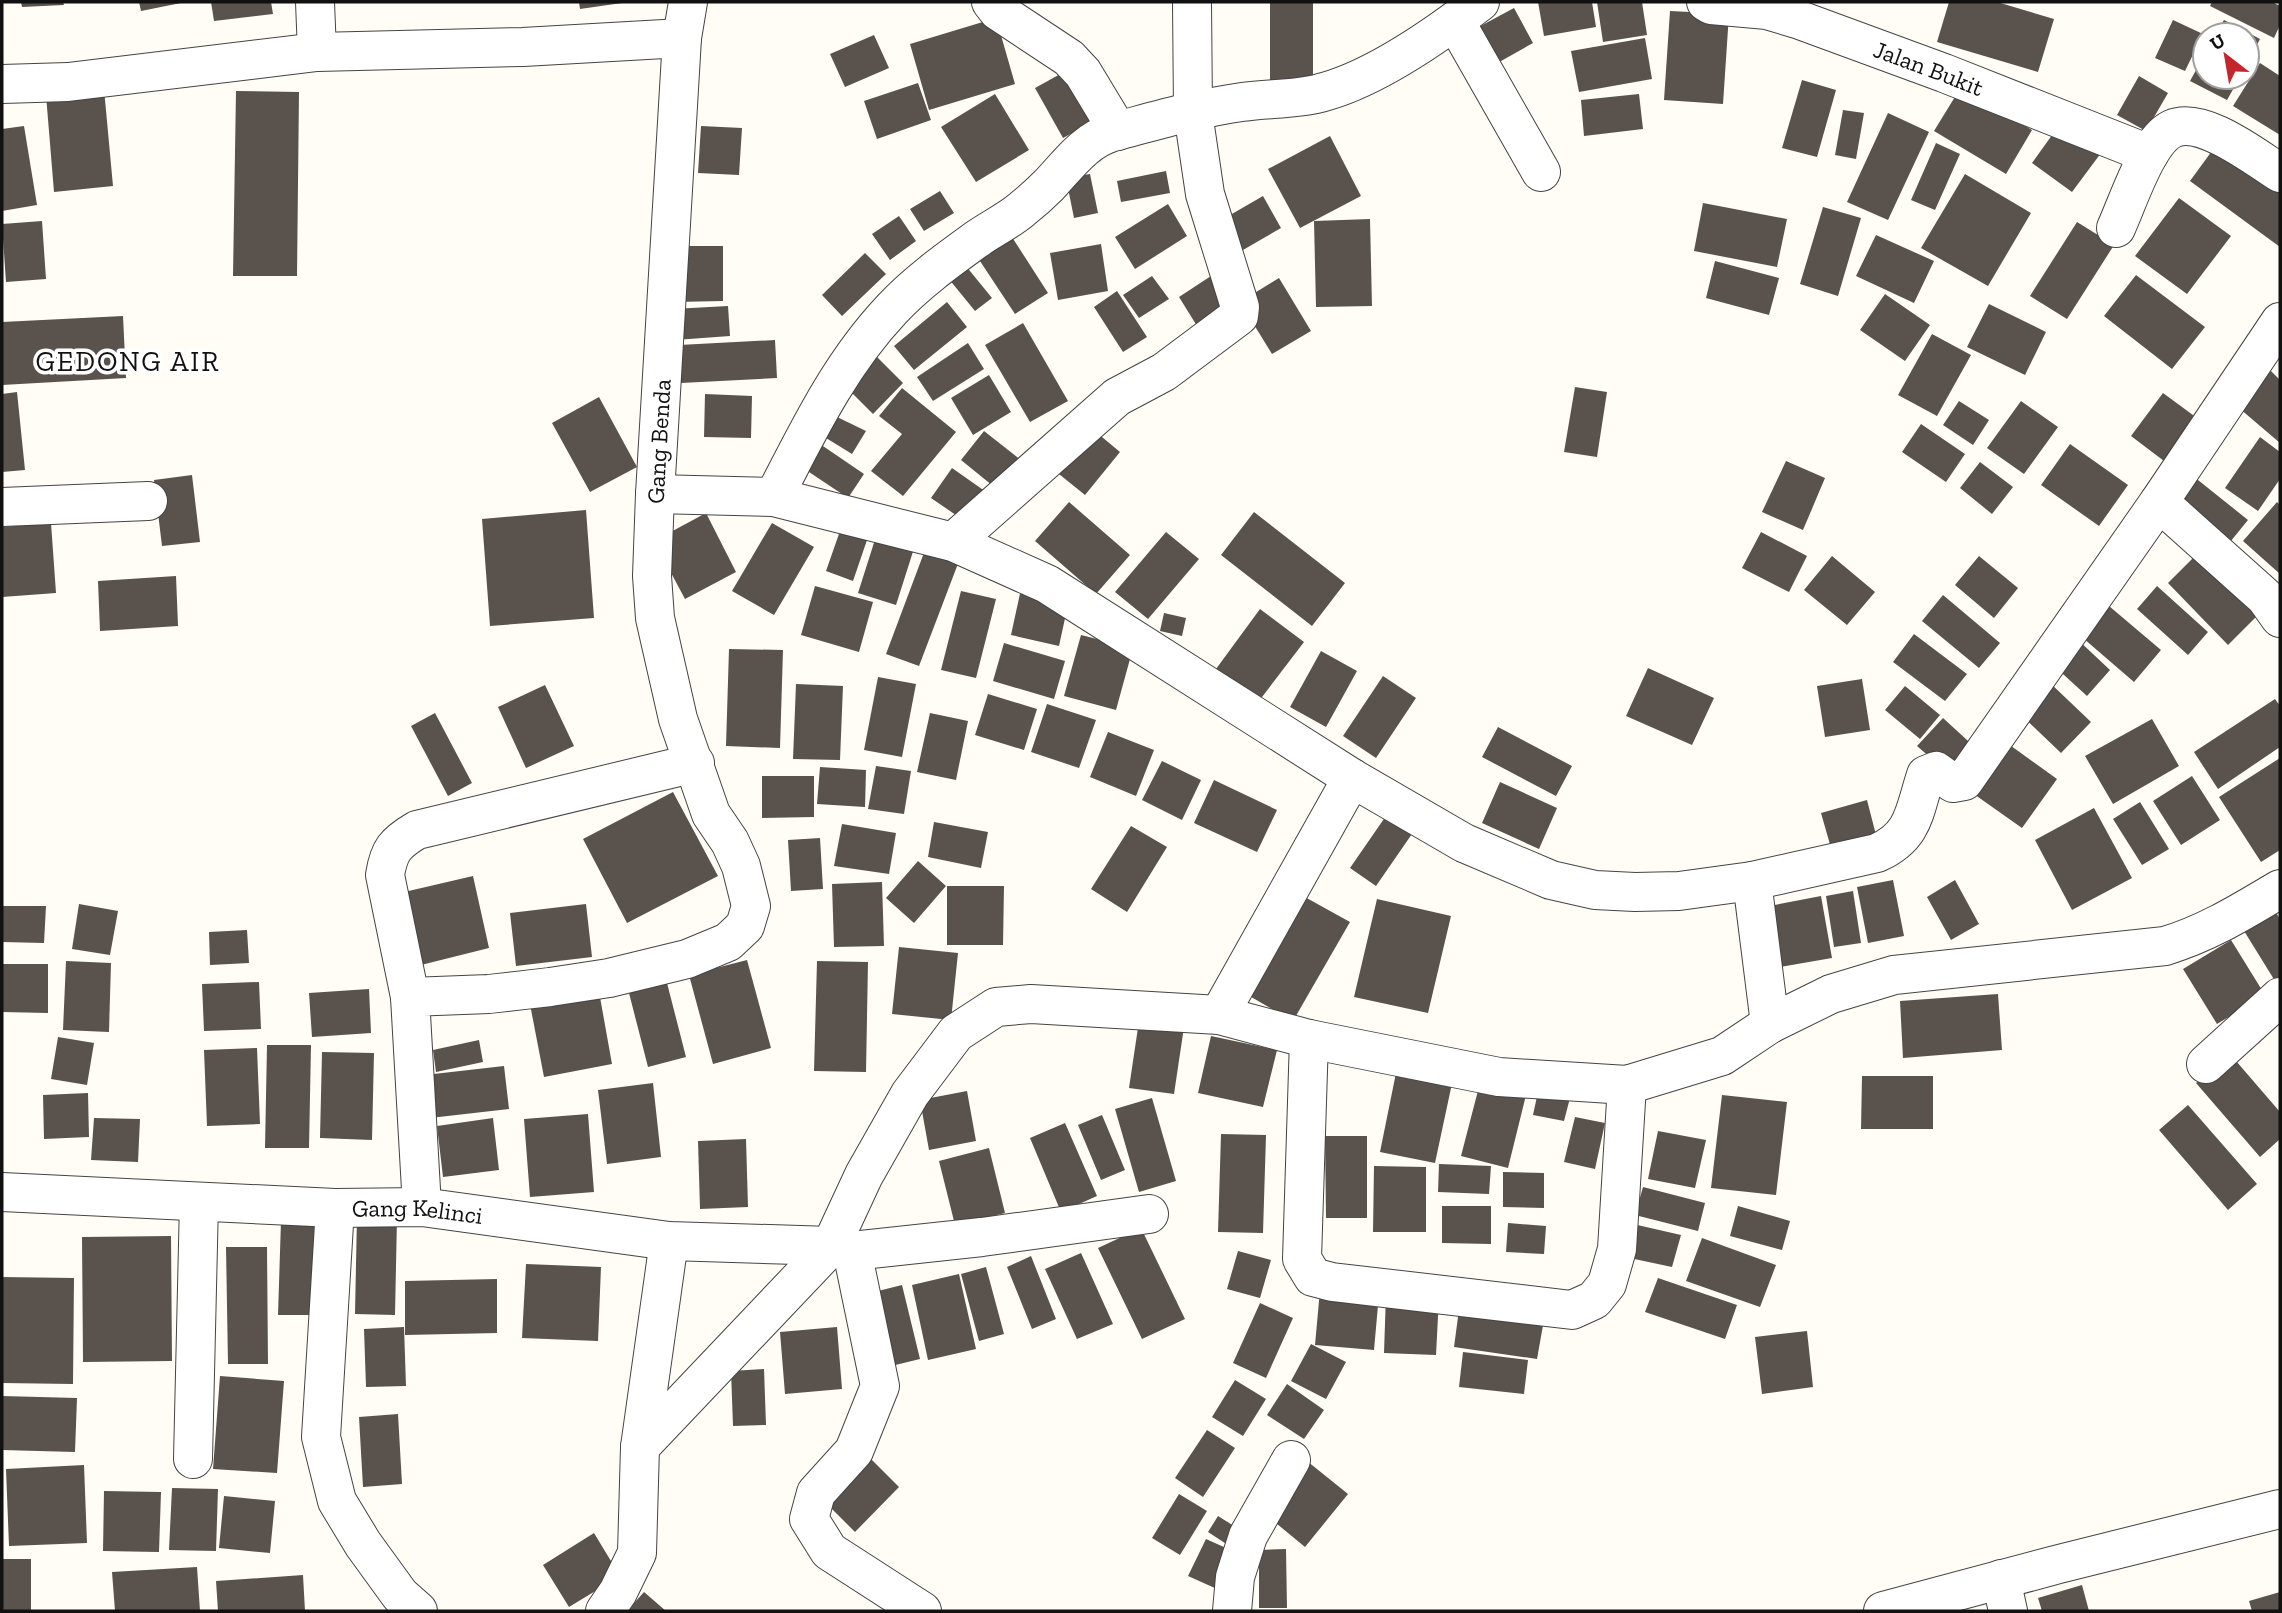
<svg xmlns="http://www.w3.org/2000/svg" width="2282" height="1613" viewBox="0 0 2282 1613" font-family="'Zilla Slab',serif">
  <rect width="100%" height="100%" fill="#fffdf5"/>
  <path fill="#5a524d" d="M21,2H63L64,5L22,7Z
    M139,2H180L181,3L141,11Z
    M211,2H271L273,14L214,21Z
    M579,2H622V3L580,9Z
    M1270,2H1313V81L1270,82Z
    M1538,2H1592L1596,27L1544,36Z
    M1597,2H1642L1647,35L1603,42Z
    M1949,2H1997L2054,19L2038,72L1937,42Z
    M2212,2H2272L2280,6V25L2274,38L2210,6Z
    M1514,8L1533,43L1494,65L1475,29Z
    M1670,11L1729,14L1723,104L1664,100Z
    M996,18L1015,84L929,110L910,44Z
    M2173,20L2203,34L2185,71L2155,58Z
    M2224,20L2260,39L2247,64V35H2215Z
    M874,35L889,68L845,87L830,54Z
    M1645,38L1652,79L1579,92L1571,51Z
    M2205,54V77H2240L2227,100L2190,81Z
    M2260,63L2280,76V135L2233,106Z
    M1073,67L1102,117L1063,138L1035,88Z
    M2139,76L2168,93L2146,131L2117,115Z
    M1802,80L1836,90L1817,157L1782,148Z
    M918,83L931,120L877,139L864,101Z
    M1961,87L2032,130L2006,174L1934,131Z
    M104,89L113,186L54,192L46,95Z
    M236,91L299,92L297,276H233Z
    M995,94L1029,150L976,182L941,127Z
    M1639,94L1643,129L1584,136L1581,100Z
    M1843,110L1864,113L1856,159L1835,155Z
    M1888,113L1929,132L1888,220L1847,202Z
    M2060,124L2101,153L2072,192L2032,163Z
    M24,126L37,205L2,211V129Z
    M701,126L742,128L739,175L698,173Z
    M1330,136L1361,196L1300,228L1268,169Z
    M1936,143L1960,154L1935,210L1911,200Z
    M2217,144L2280,191V247L2190,181Z
    M1166,171L1170,193L1121,202L1117,181Z
    M1090,174L1098,213L1074,218L1066,178Z
    M1965,174L2031,213L1988,286L1921,248Z
    M940,191L954,213L924,231L910,209Z
    M1263,196L1281,228L1236,254L1218,222Z
    M2179,198L2231,236L2187,294L2135,256Z
    M1703,203L1787,219L1777,267L1694,251Z
    M1168,204L1187,236L1135,269L1115,237Z
    M1823,207L1861,218L1838,296L1800,284Z
    M899,216L916,241L890,260L872,234Z
    M1370,219L1372,306L1316,307L1314,221Z
    M42,221L46,279L6,282L2,224Z
    M2077,222L2114,245L2067,319L2030,296Z
    M1010,234L1048,293L1015,314L976,255Z
    M1876,235L1934,261L1914,303L1856,276Z
    M1101,244L1108,291L1058,300L1050,253Z
    M674,246H723V301L674,302Z
    M865,253L886,274L842,316L822,295Z
    M961,260L992,298L975,311L944,273Z
    M1715,261L1779,278L1769,315L1706,298Z
    M2136,275L2205,327L2172,369L2104,316Z
    M1152,276L1169,299L1139,318L1123,295Z
    M1211,276L1235,314L1202,334L1179,297Z
    M1279,278L1311,331L1272,354L1240,302Z
    M1117,291L1147,337L1123,352L1094,307Z
    M1885,294L1930,325L1905,361L1860,330Z
    M947,302L967,327L914,370L894,346Z
    M1989,304L2046,332L2025,375L1967,347Z
    M728,306L730,336L675,340L673,309Z
    M123,316L126,378L2,385V322Z
    M1023,323L1068,401L1030,422L985,345Z
    M1932,334L1971,355L1937,416L1898,395Z
    M775,340L777,378L681,383L679,345Z
    M968,343L984,369L933,401L917,377Z
    M876,356L903,383L873,414L846,387Z
    M2271,371L2280,380V443L2239,408Z
    M989,375L1011,412L973,435L951,398Z
    M1575,387L1607,392L1597,457L1564,452Z
    M902,388L956,432L903,496L871,471L902,434L879,416Z
    M17,392L25,470L2,472V394Z
    M2163,393L2197,418L2164,461L2131,436Z
    M705,394L752,396L751,438L704,437Z
    M599,397L637,467L590,492L552,423Z
    M1959,401L1989,420L1973,445L1943,425Z
    M2021,401L2058,427L2024,474L1987,448Z
    M835,416L866,431L852,454L818,433Z
    M1921,424L1965,454L1946,482L1902,452Z
    M1090,427L1120,452L1085,495L1054,470Z
    M984,431L1022,461L998,490L961,460Z
    M2260,437L2280,452V479L2258,511L2225,488Z
    M820,444L864,474L848,498L803,468Z
    M2070,444L2128,485L2099,526L2041,485Z
    M1786,461L1825,478L1803,530L1762,512Z
    M1980,462L2013,487L1992,514L1960,488Z
    M952,468L989,494L969,524L931,498Z
    M192,475L200,542L162,546L154,480Z
    M2193,476L2248,520L2226,547L2171,502Z
    M1069,502L1130,555L1096,594L1035,541Z
    M2277,502L2280,505V574L2243,541Z
    M586,510L594,618L490,626L482,519Z
    M1254,512L1345,583L1312,626L1221,555Z
    M706,513L736,572L685,599L654,541Z
    M51,523L56,593L2,597V527Z
    M772,523L814,547L774,615L732,591Z
    M879,527L917,539L896,605L858,593Z
    M840,531L867,540L853,581L826,571Z
    M1166,532L1199,559L1148,619L1115,592Z
    M1761,532L1807,556L1789,592L1742,568Z
    M925,550L959,561L919,666L886,654Z
    M2199,552L2259,614L2228,645L2168,583Z
    M1832,556L1875,592L1847,625L1804,590Z
    M1979,556L2018,588L1994,618L1955,585Z
    M176,576L178,626L100,631L98,581Z
    M815,586L873,602L859,652L801,635Z
    M2157,586L2208,632L2188,655L2137,609Z
    M1021,589L1069,600L1059,646L1011,635Z
    M961,591L996,599L976,678L941,670Z
    M1943,595L2000,643L1979,668L1922,621Z
    M2109,606L2161,650L2134,682L2083,638Z
    M1260,609L1304,642L1259,701L1216,669Z
    M1164,613L1186,618L1182,636L1160,631Z
    M1914,634L1967,674L1945,701L1893,662Z
    M1081,635L1133,648L1116,710L1064,696Z
    M2076,638L2110,670L2087,696L2052,664Z
    M1004,643L1065,661L1054,699L993,681Z
    M729,649L783,650L780,748L726,746Z
    M1321,651L1357,671L1326,727L1290,707Z
    M1648,668L1714,698L1692,745L1626,716Z
    M1383,676L1416,698L1376,758L1343,736Z
    M878,677L916,684L902,757L864,750Z
    M1862,679L1870,730L1825,737L1817,686Z
    M2048,681L2091,722L2061,753L2018,712Z
    M796,684L843,686L840,760L793,759Z
    M545,685L574,746L526,768L498,707Z
    M1905,686L1940,715L1920,739L1885,710Z
    M988,694L1037,709L1024,750L975,735Z
    M2275,699L2280,706V747L2218,789L2194,752Z
    M1047,704L1096,720L1079,768L1031,752Z
    M435,713L472,783L448,796L411,726Z
    M930,713L968,721L956,780L917,772Z
    M1943,718L1979,751L1954,778L1917,746Z
    M2152,719L2179,766L2113,804L2085,756Z
    M1498,727L1572,766L1556,796L1482,757Z
    M1108,732L1154,750L1136,796L1090,777Z
    M2007,743L2057,779L2022,828L1971,792Z
    M2280,758V850L2261,862L2219,797Z
    M1162,761L1201,780L1182,820L1142,800Z
    M876,766L911,771L904,814L868,809Z
    M820,767L866,770L865,807L817,804Z
    M762,776H814V817L762,818Z
    M2192,776L2220,820L2181,845L2153,801Z
    M1214,780L1277,810L1257,852L1194,823Z
    M1500,782L1557,808L1539,849L1482,823Z
    M673,792L718,876L627,923L583,839Z
    M1867,800L1876,835L1831,848L1821,813Z
    M2140,802L2169,849L2142,865L2113,819Z
    M2094,808L2132,878L2072,910L2035,840Z
    M1388,813L1414,831L1376,886L1350,868Z
    M934,822L988,832L981,868L928,857Z
    M842,824L896,833L889,874L834,866Z
    M1131,826L1167,847L1127,912L1091,889Z
    M820,838L823,889L791,891L788,840Z
    M918,861L946,886L914,923L886,898Z
    M473,876L489,948L417,966L400,893Z
    M1893,880L1904,936L1868,943L1857,887Z
    M1955,880L1979,924L1951,940L1927,897Z
    M882,882L884,946L834,947L832,884Z
    M947,886H1004L1003,945H947Z
    M1853,891L1861,943L1834,947L1826,896Z
    M1303,896L1350,922L1293,1021L1246,994Z
    M1821,896L1832,958L1780,967L1769,906Z
    M1377,899L1451,916L1428,1013L1354,997Z
    M79,904L118,911L110,955L72,949Z
    M586,904L592,957L516,966L510,913Z
    M2,906H46L44,943L2,942Z
    M2272,906L2280,919V978L2275,981L2241,926Z
    M247,930L249,963L210,965L209,932Z
    M2231,940L2265,995L2217,1024L2183,969Z
    M899,947L958,953L951,1020L892,1014Z
    M747,960L771,1048L713,1064L689,975Z
    M66,961L111,963L109,1032L63,1030Z
    M817,961L868,962L866,1072L814,1071Z
    M2,964H48V1013L2,1012Z
    M259,982L261,1029L204,1031L202,984Z
    M667,983L686,1057L648,1067L629,993Z
    M598,986L612,1064L544,1077L529,999Z
    M369,989L371,1033L312,1037L309,993Z
    M1998,994L2002,1050L1903,1058L1900,1001Z
    M1139,1021L1184,1027L1174,1094L1129,1088Z
    M1211,1036L1277,1050L1263,1107L1198,1093Z
    M58,1037L94,1043L87,1085L51,1079Z
    M479,1040L483,1062L436,1072L433,1050Z
    M267,1045H311L309,1148H265Z
    M257,1048L260,1124L207,1126L204,1050Z
    M322,1052L374,1053L372,1140L320,1138Z
    M2230,1054L2280,1112V1139L2260,1157L2196,1083Z
    M1398,1063L1454,1074L1435,1163L1380,1152Z
    M504,1066L509,1109L430,1118L425,1075Z
    M1862,1076H1933V1129H1861Z
    M1481,1079L1527,1091L1508,1168L1461,1156Z
    M653,1083L661,1157L607,1164L598,1090Z
    M1539,1087L1571,1094L1564,1121L1533,1115Z
    M967,1091L976,1141L929,1150L920,1100Z
    M88,1093L89,1137L44,1139L43,1095Z
    M1722,1095L1787,1102L1776,1195L1711,1188Z
    M1152,1098L1176,1181L1139,1192L1115,1109Z
    M2188,1105L2257,1184L2228,1210L2159,1130Z
    M588,1114L594,1192L530,1197L524,1119Z
    M1102,1115L1125,1170L1101,1180L1078,1125Z
    M1575,1117L1605,1123L1595,1169L1564,1162Z
    M94,1118L140,1119L138,1162L91,1160Z
    M493,1118L499,1170L443,1177L437,1126Z
    M1065,1123L1097,1196L1061,1212L1030,1138Z
    M1658,1131L1706,1140L1695,1188L1648,1179Z
    M1221,1134L1266,1135L1263,1233L1218,1232Z
    M1325,1136H1367V1218H1326Z
    M746,1139L748,1207L700,1209L698,1141Z
    M989,1148L1005,1213L955,1225L939,1161Z
    M1439,1164L1491,1166L1489,1194L1438,1192Z
    M1374,1166L1426,1167V1232H1373Z
    M1503,1172L1544,1173V1208L1503,1207Z
    M1643,1187L1705,1203L1698,1231L1635,1215Z
    M1442,1206H1491V1244L1442,1243Z
    M1738,1206L1790,1221L1782,1250L1730,1236Z
    M357,1216L397,1217L395,1315L355,1314Z
    M281,1221L320,1222L317,1315H278Z
    M1508,1223L1546,1226L1544,1254L1506,1252Z
    M1633,1224L1681,1235L1672,1267L1625,1257Z
    M1141,1228L1185,1319L1142,1339L1098,1248Z
    M171,1236L172,1361L83,1362L82,1237Z
    M1702,1238L1776,1265L1760,1307L1686,1281Z
    M226,1247H267L268,1364H228Z
    M1238,1251L1271,1260L1260,1298L1227,1289Z
    M1081,1253L1113,1324L1077,1339L1045,1269Z
    M1031,1256L1056,1319L1032,1329L1007,1267Z
    M526,1264L601,1267L598,1341L522,1338Z
    M986,1267L1004,1334L979,1341L961,1274Z
    M959,1274L976,1349L928,1360L912,1285Z
    M2,1277L74,1278L73,1384L2,1383Z
    M1658,1278L1737,1305L1725,1339L1645,1312Z
    M497,1279V1333L405,1335V1281Z
    M902,1285L920,1359L879,1369L862,1295Z
    M1320,1290L1379,1294L1374,1350L1315,1345Z
    M1386,1294L1439,1297L1436,1355L1384,1353Z
    M1460,1302L1545,1314L1537,1359L1454,1347Z
    M1260,1303L1293,1318L1266,1378L1233,1363Z
    M404,1327L406,1386L366,1387L364,1329Z
    M837,1327L842,1389L785,1394L780,1332Z
    M1807,1331L1813,1387L1762,1394L1755,1337Z
    M1311,1344L1346,1362L1326,1399L1291,1381Z
    M1463,1352L1528,1360L1524,1394L1459,1387Z
    M764,1369L766,1425L733,1426L731,1371Z
    M220,1376L284,1381L277,1473L213,1469Z
    M1235,1380L1266,1399L1243,1436L1212,1417Z
    M1287,1384L1324,1410L1304,1439L1267,1415Z
    M2,1396L77,1398L75,1452L2,1450Z
    M398,1414L402,1484L363,1487L359,1417Z
    M1207,1430L1235,1448L1203,1497L1175,1478Z
    M862,1450L899,1487L855,1532L818,1495Z
    M1307,1461L1348,1494L1305,1547L1265,1514Z
    M84,1465L87,1543L9,1546L6,1469Z
    M172,1488L218,1489L216,1551L169,1550Z
    M104,1491L161,1492L159,1552L103,1551Z
    M1179,1494L1207,1511L1180,1555L1152,1538Z
    M224,1496L275,1501L270,1553L219,1548Z
    M1218,1516L1242,1531L1231,1547L1208,1532Z
    M594,1533L620,1576L569,1607L543,1565Z
    M1206,1539L1235,1552L1217,1589L1188,1576Z
    M1286,1549L1287,1608H1259V1550Z
    M2,1559H31V1611H2Z
    M197,1567L200,1611H115L112,1572Z
    M303,1575L305,1611H218L216,1581Z
    M2082,1585L2089,1611H2042L2038,1598Z
    M644,1592L666,1611H627Z
    M2280,1592V1611H2252L2249,1601Z"/>
  <g fill="none" stroke-linecap="round" stroke-linejoin="round">
    <defs>
      <g id="minor">
        <path d="M315,2L317,52"/>
        <path d="M991,2L998,11L1069,58L1083,73L1118,131"/>
        <path id="s1" d="M1706,2L1711,5L1767,10L1797,19L1944,73L2149,154"/>
        <path d="M1455,21L1541,172"/>
        <path d="M2,84L68,82L317,52L523,47L682,38"/>
        <path d="M2116,228C2128,202 2147,141 2172,129C2202,115 2256,158 2280,173"/>
        <path d="M2280,322L2159,502L2265,597L2280,618"/>
        <path d="M655,494L774,497L953,542L1047,584L1352,778L1464,843L1551,880L1595,890L1635,892L1679,891L1752,881L1877,853C1915,836 1914,811 1926,775L1936,771L1953,783L1964,781L2159,502"/>
        <path d="M774,497C808,431 840,364 892,309C916,283 948,260 977,239C991,229 1008,221 1021,210C1031,202 1040,194 1049,185C1068,165 1085,140 1113,132C1155,121 1199,108 1242,102C1268,98 1294,100 1320,93C1373,80 1437,35 1480,2"/>
        <path d="M2,507L148,501"/>
        <path d="M953,542L1117,397L1164,372L1239,316L1240,307L1205,194L1193,113L1192,2"/>
        <path d="M1752,881L1770,1024"/>
        <path d="M410,997L385,875C389,850 395,843 417,830L695,763"/>
        <path d="M1219,1015L1352,778"/>
        <path d="M1309,1039L1302,1259L1313,1277L1332,1282L1572,1310L1594,1300L1607,1284L1617,1249L1627,1085"/>
        <path d="M2206,1064L2280,997"/>
        <path id="s2" d="M2,1192L335,1208L422,1207L669,1241L831,1246L852,1251L982,1237L1149,1214"/>
        <path id="s3" d="M422,1207L410,997L489,994L550,987L609,978L687,959L728,942L745,926L751,906L741,866L730,842L711,814L678,719L655,618L652,576L655,494L682,38L688,2"/>
        <path d="M335,1208L321,1437L337,1501L363,1544L400,1595L418,1611"/>
        <path d="M852,1251L880,1386L854,1451L816,1493L809,1519L829,1551L922,1611"/>
        <path d="M640,1447L831,1246L864,1175L910,1094L956,1033L996,1007L1031,1004L1219,1015L1309,1039L1499,1077L1627,1085L1722,1056L1770,1024L1831,994L1894,975L2165,946C2208,933 2243,911 2280,889"/>
        <path d="M193,1459L199,1202"/>
        <path d="M2001,1579L2008,1611"/>
        <path d="M605,1611L618,1592L637,1553L640,1447L669,1241"/>
        <path d="M1232,1611L1235,1577L1248,1536L1291,1460"/>
        <path d="M1883,1611L2059,1564L2280,1509"/>
      </g>
    </defs>
    <use href="#minor" stroke="#444" stroke-width="40"/>
    <use href="#minor" stroke="#fff" stroke-width="38"/>
  </g>
  <g text-anchor="middle" dominant-baseline="central" stroke-width="7" stroke-linejoin="round" paint-order="stroke">
    <g font-size="24" fill="#111" stroke="#fff">
      <text stroke="none"><textPath href="#s1" startOffset="234">Jalan Bukit</textPath></text>
      <text stroke="none"><textPath href="#s3" startOffset="1062">Gang Benda</textPath></text>
      <text stroke="none"><textPath href="#s2" startOffset="416">Gang Kelinci</textPath></text>
    </g>
    <g font-size="28" letter-spacing="2" fill="#111" stroke="#fff">
      <text x="128" y="361">GEDONG AIR</text>
    </g>
  </g>
  <rect width="2282" height="1613" fill="none" stroke="#111111" stroke-width="7"/>
  <g transform="translate(2226 56) rotate(329)"><circle r="33" fill="#ffffff" stroke="#a0a0a0" stroke-width="2"/>
  <path d="M0-5L12 26L0 18L-12 26Z" fill="#c4262e"/>
  <text y="-10" font-size="19" font-weight="bold" text-anchor="middle" fill="#111111">U</text>
  </g>
</svg>
